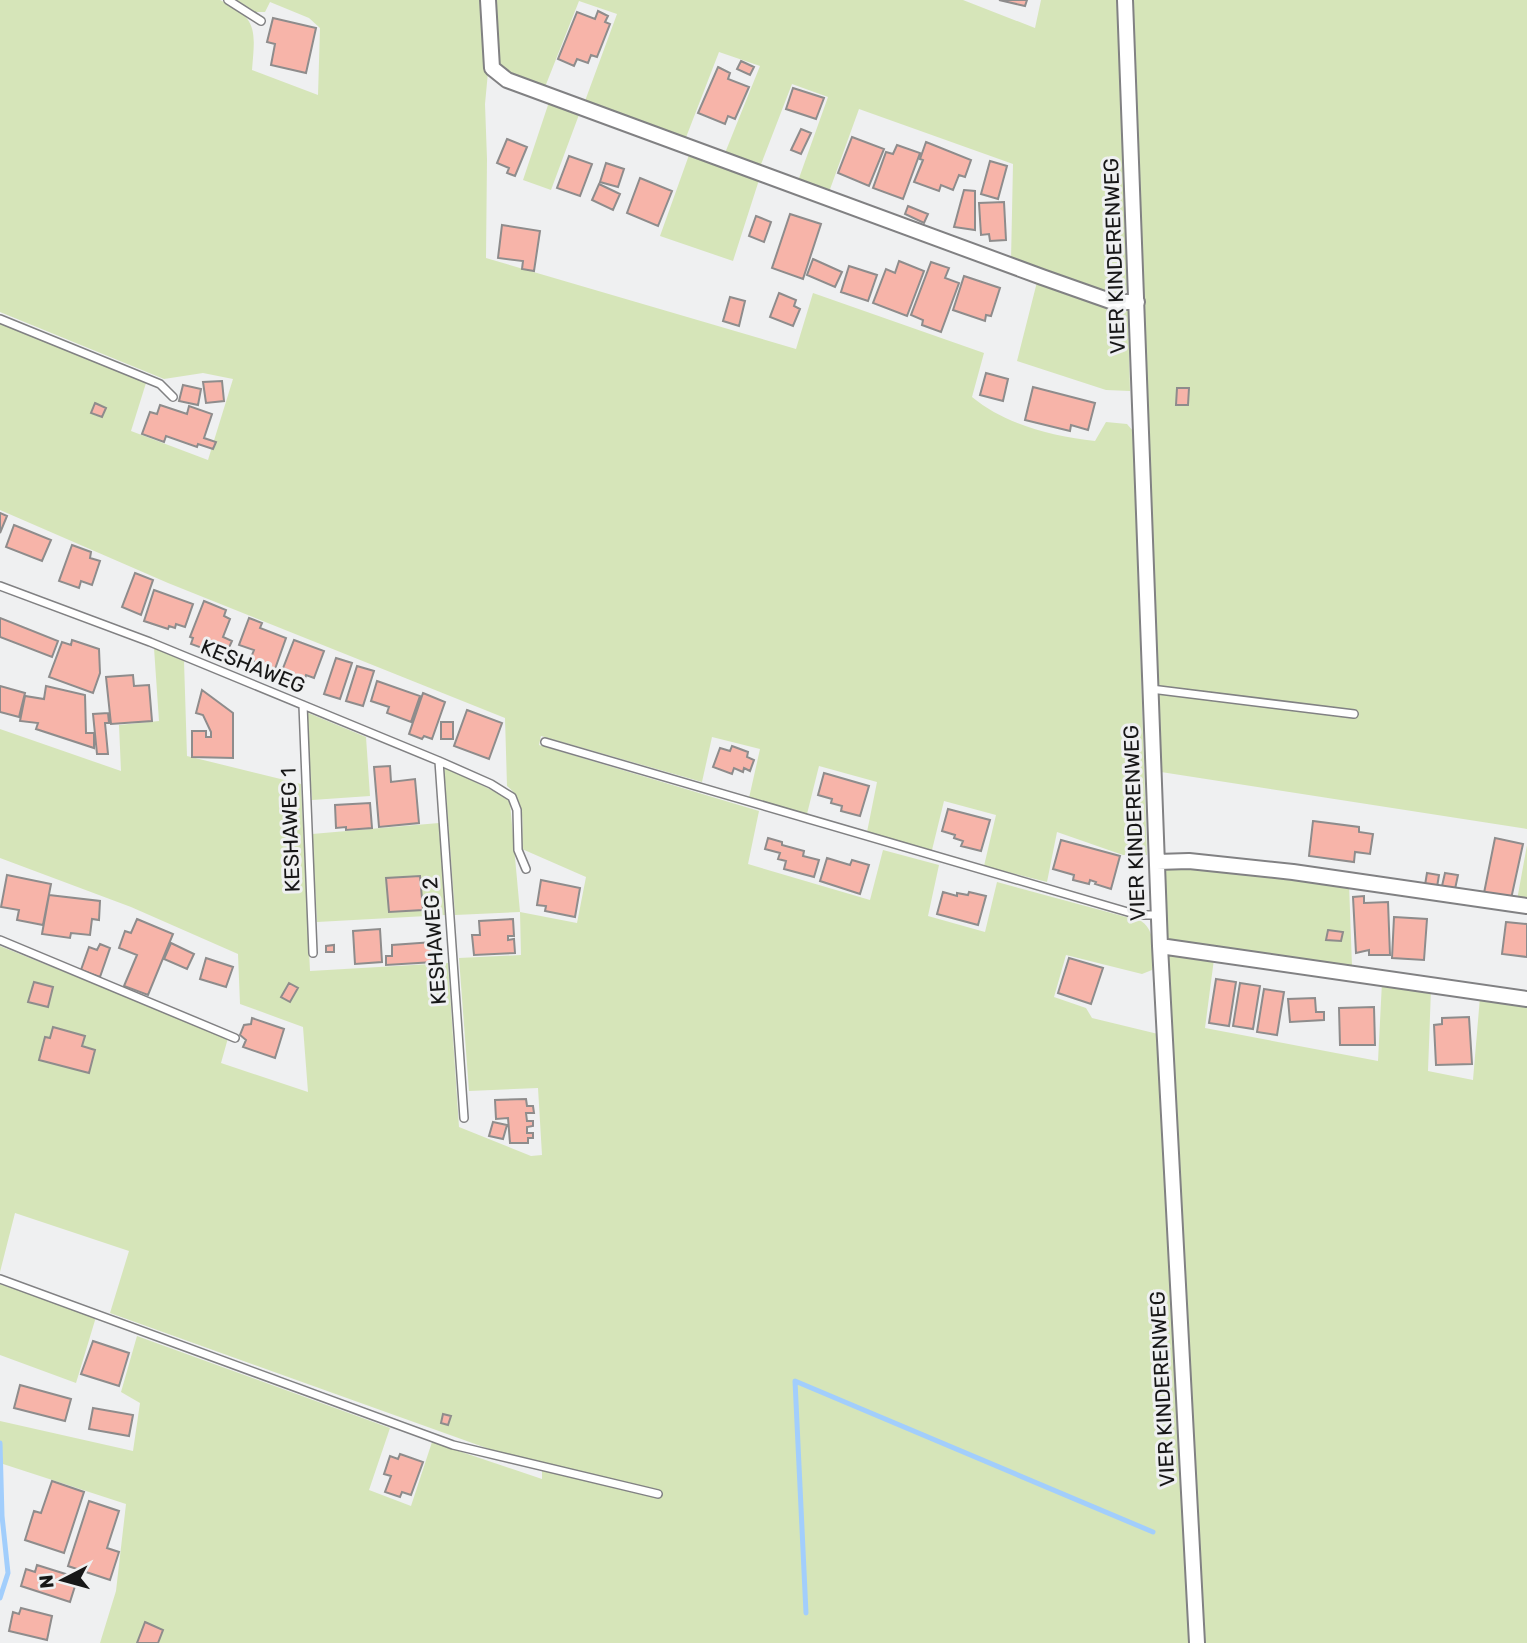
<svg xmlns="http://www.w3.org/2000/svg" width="1527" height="1643" viewBox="0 0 1527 1643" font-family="Rubik,sans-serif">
  <rect width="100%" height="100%" fill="#eff0f1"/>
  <path fill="#d6e5b9" d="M0,0H220C259,18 255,32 252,70L318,95L320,28L309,18L270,2L265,12H255L237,0H484L488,72L485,104L487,159L486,258L796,349L813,293L984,353L972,397C1006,425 1052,436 1095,441L1106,422L1127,424L1133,431L1147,855H1123L1057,832L1047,882L984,866L996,815L944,801L932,850L867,832L877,782L819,766L807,814L749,798L760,749L712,737L702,782L541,736L539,745L759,811L748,864L870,900L883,850L939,865L928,916L985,932L997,882L1141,921C1157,931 1152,953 1152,970L1142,974L1066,955L1054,997L1086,1008L1092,1018L1158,1034L1189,1643H100L116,1591L126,1504L0,1463V1421L133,1451L140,1403L121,1392L137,1336L390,1428L369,1490L411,1506L432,1442L542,1479V1468L110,1313L129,1251L15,1213L0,1272V946L228,1038L221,1063L308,1092L303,1027L240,1004L238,954L131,907L0,858V729L121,771L119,725L159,721L154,648L184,661L187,756L301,784L310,971L448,963L459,1127L531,1156L542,1155L538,1088L469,1091L459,958L521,955L520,912L455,915L444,767L506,797L510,803L520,912L577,923L586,877L522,849C522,826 527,802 507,786L505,718L168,583L0,510V322L146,383L131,431L208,460L233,379L203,373L164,379L0,312Z
    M493,0H963L1035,28L1041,0H1118L1127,289L1124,295L1118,297L1011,261L1013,164L859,109L829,192L798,181L828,97L792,84L760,167L725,153L760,66L719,52L685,140L585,101L617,14L579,1L545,87L505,73L496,60Z
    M1132,0H1527V829L1161,772Z
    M549,102L580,112L551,190L523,180Z
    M689,155L759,180L733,261L660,236Z
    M1037,282L1128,308L1130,391L1106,390L1017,361Z
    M306,712L366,737L370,796L312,800Z
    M439,823L445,915L317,922L312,834Z
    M1527,845V901L1517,900Z
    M1169,866L1349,884L1352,966L1173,944L1169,941L1167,934L1164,868Z
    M1176,952L1214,959L1205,1028L1378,1061L1382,982L1431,989L1428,1071L1473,1080L1480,997L1527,1005V1643H1204L1169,957Z
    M0,1284L96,1317L76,1383L0,1355Z"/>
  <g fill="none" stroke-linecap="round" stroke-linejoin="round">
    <path stroke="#a2cefc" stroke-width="5" d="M0,1443L2,1516L8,1573L0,1598
      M806,1613L795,1381L1153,1532"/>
  </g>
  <path fill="#f7b4a9" stroke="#8e8c8c" stroke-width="2" d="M999,0H1027L1025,6Z
    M598,11L608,16L605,22L610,24L597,57L591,55L588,63L577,59L574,66L558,59L577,12L595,19Z
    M273,18L316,28L306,73L271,65L275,44L267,42Z
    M741,61L754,67L750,75L737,69Z
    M718,67L730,73L728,79L749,87L735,119L728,116L725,124L698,113Z
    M793,88L824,98L816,119L786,109Z
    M801,129L811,133L801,154L791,150Z
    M852,137L884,149L869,186L838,173Z
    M507,139L527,147L515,176L507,173L509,168L497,163Z
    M926,142L971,160L965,177L959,175L953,190L941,185L939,191L914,182L923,160L920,159Z
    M897,145L920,153L903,199L873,188L886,152L893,154Z
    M569,156L592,164L580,196L557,188Z
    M990,161L1007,166L998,199L981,194Z
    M606,163L624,169L618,187L600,182Z
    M640,178L672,191L658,226L627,213Z
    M599,184L620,194L613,210L592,200Z
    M964,190L975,191V230L954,227Z
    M1004,202L1006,240L990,241L989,234L981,235L979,203Z
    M908,206L928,214L924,223L905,214Z
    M790,214L821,224L803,279L772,268Z
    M756,216L771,222L764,242L749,236Z
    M502,225L540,231L534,271L522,269L523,261L498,258Z
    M813,259L842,272L835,287L807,275Z
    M899,261L924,271L907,316L873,303L886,269L895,273Z
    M931,262L949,268L945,278L959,283L941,332L922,325L923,320L911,315Z
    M849,266L877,275L868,301L841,292Z
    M964,276L1000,288L991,316L986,315L985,321L953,310Z
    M779,293L796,300L794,306L800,309L793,326L770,317Z
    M730,297L745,301L739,326L723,321Z
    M986,373L1008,379L1003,401L980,395Z
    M222,381L224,401L206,403L203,382Z
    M183,385L201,389L198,405L179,401Z
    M1033,387L1095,403L1088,430L1071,425L1070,431L1025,420Z
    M1177,388H1189L1188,405H1176Z
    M95,403L106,408L102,417L91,413Z
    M160,405L187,414L189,406L212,414L204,438L216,442L213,449L198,444L197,447L166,436L164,442L142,434L150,412L157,414Z
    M0,513L7,516L0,533Z
    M14,525L51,540L42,561L6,547Z
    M72,545L91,552L90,558L100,561L92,585L81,581L79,588L59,581Z
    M135,573L153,580L141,615L122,607Z
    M154,590L193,604L185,627L176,624L175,628L169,626L168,629L144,621Z
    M204,601L226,610L224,616L230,619L223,637L232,641L227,652L207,644L205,649L191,644L193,638L190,637Z
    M0,618L58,641L52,657L0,637Z
    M249,618L262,623L260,628L286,638L275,669L250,660L254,650L239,645Z
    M72,640L99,649L100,673L93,693L49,677L62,642L71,645Z
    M294,640L324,651L314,678L306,675L304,682L296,679L295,682L280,676Z
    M336,658L352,663L340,699L324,694Z
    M357,666L374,671L363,706L346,701Z
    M133,675L134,686L149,685L152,721L111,724L106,677Z
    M377,681L420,696L411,722L387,713L389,707L371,701Z
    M0,686L25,693L19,717L0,712Z
    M46,686L85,695L86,733H94V748L36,729L38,723L20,721L25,696L44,699Z
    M202,690L233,713V758L192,757V731H206V737H211V732L203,715L196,713Z
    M423,693L445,702L432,739L424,736L422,739L409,734Z
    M467,710L502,723L489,759L454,746Z
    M108,713L109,723H105L108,754H97L93,714Z
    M441,722H453V739H441Z
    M732,746L748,752L747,757L754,760L750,771L744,768L743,772L734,768L732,774L713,767L720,748L730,751Z
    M390,766L391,782L415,779L419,823L379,827L374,767Z
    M824,773L869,786L860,816L841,811L842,806L831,803L832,799L818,795Z
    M370,803L372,828L346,830V827L336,828L335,805Z
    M948,809L990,820L981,851L961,846L963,841L954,838L955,835L942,831Z
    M1313,821L1359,827V832L1373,834L1370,854L1355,852L1354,862L1309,856Z
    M768,838L782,842V845L804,851L803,856L819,860L814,877L784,869L786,861L778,859L780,853L765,849Z
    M1495,838L1523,844L1511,899L1484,893Z
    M1061,840L1120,856L1111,889L1095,884L1096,882L1090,880L1089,884L1073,880L1074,875L1053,869Z
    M827,858L850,865L852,860L869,865L860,894L820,881Z
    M1427,873L1439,875L1437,887L1425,885Z
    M1445,873L1458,875L1455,889L1442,886Z
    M7,875L51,884L43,925L17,920L19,910L1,907Z
    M420,876L423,910L389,912L386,878Z
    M541,880L580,888L575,917L545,911L546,906L537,905Z
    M943,892L957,896V893L968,895L969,892L986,896L978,925L937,914Z
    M49,895L100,901L99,920L92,919L90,935L71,933L70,938L42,934Z
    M1364,896V903L1388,902L1390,955H1369V950L1356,953L1353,897Z
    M1394,917L1427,919L1424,960L1392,958Z
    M137,919L173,934L148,995L124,986L137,955L119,948L125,931L131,933Z
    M513,919L514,936H508V940L514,939L515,953L474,955L472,935H480L479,921Z
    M1506,922L1527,924V957L1502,954Z
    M380,929L382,962L355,964L353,931Z
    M1328,930L1343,932L1341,941L1326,940Z
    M433,942L434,962L386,965V956H392V945Z
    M171,943L194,954L187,969L164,959Z
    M100,944L110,948L100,977L81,970L89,947L97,950Z
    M334,945V952H326V946Z
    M206,958L233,967L226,987L200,979Z
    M1069,958L1103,968L1091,1004L1058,993Z
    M1216,979L1236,982L1229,1026L1209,1023Z
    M34,982L53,987L48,1007L28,1002Z
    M289,983L298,988L290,1002L281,997Z
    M1240,983L1260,986L1253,1029L1233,1026Z
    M1264,989L1284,992L1277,1035L1257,1032Z
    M1315,998L1316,1012H1324V1020L1290,1022L1288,999Z
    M1374,1007L1375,1045H1340L1339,1008Z
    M1469,1017L1472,1064L1436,1065L1434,1025L1442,1024V1018Z
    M252,1018L284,1029L275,1058L243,1047L246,1040L240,1035L244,1025L251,1024Z
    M53,1027L85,1036L82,1046L95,1050L89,1073L39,1060L45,1037L50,1038Z
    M526,1099L527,1106H533L534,1113H526L527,1121H533V1126L527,1127V1133H533V1138H528V1143H510L508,1118L496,1119L495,1100Z
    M493,1122L507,1125L503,1139L489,1136Z
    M93,1341L129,1353L119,1386L81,1374Z
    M20,1385L71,1399L65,1421L14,1408Z
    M93,1408L133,1415L129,1436L89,1429Z
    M443,1414L451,1416L448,1425L441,1423Z
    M400,1454L423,1462L411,1495L402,1492L400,1497L385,1492L391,1476L384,1474L390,1456L398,1459Z
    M52,1481L84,1492L64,1553L25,1540L34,1511L41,1513Z
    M89,1501L119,1511L107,1548L119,1552L110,1580L68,1566Z
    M37,1565L72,1576L70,1584L75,1586L70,1602L21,1586L26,1569L35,1572Z
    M21,1608L52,1616L47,1640L9,1631L13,1612L19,1614Z
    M145,1622L163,1630L158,1643H137Z"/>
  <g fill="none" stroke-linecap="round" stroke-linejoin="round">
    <defs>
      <path id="service" d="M228,0L261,21
        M0,319L160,384L173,397
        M0,586L150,642L439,761L491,784L512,797L517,810L518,850L526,869
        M1151,689L1354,714
        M303,705L313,953
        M545,742L1138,915H1159
        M439,761L464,1118
        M0,940L235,1038
        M0,1279L453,1445L658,1494"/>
      <path id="minor" d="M488,0L492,68L507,80L1042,277L1113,302H1137
        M1125,0L1160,946L1197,1643
        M1157,862L1189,861L1293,872L1527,906
        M1160,946L1527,999"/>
    </defs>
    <use href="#service" stroke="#818183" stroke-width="10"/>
    <use href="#minor" stroke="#818183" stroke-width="18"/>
    <use href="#service" stroke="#fff" stroke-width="7"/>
    <use href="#minor" stroke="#fff" stroke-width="14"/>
  </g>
  <g text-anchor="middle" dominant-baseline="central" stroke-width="6" stroke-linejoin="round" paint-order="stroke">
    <g font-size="21" fill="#171717" stroke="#eff0f1">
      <text transform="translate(1114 256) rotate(-92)">VIER KINDERENWEG</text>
      <text transform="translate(253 666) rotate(22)">KESHAWEG</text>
      <text transform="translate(1134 823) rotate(-92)">VIER KINDERENWEG</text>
      <text transform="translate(290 830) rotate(-92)">KESHAWEG 1</text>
      <text transform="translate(434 941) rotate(-94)">KESHAWEG 2</text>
      <text transform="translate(1162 1389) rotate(-93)">VIER KINDERENWEG</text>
    </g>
  </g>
  <g transform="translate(63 1580) rotate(264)" stroke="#eff0f1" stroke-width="5" paint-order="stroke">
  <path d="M0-5L12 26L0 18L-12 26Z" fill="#171717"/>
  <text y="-10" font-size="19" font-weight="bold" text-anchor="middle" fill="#171717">N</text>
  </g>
</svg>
